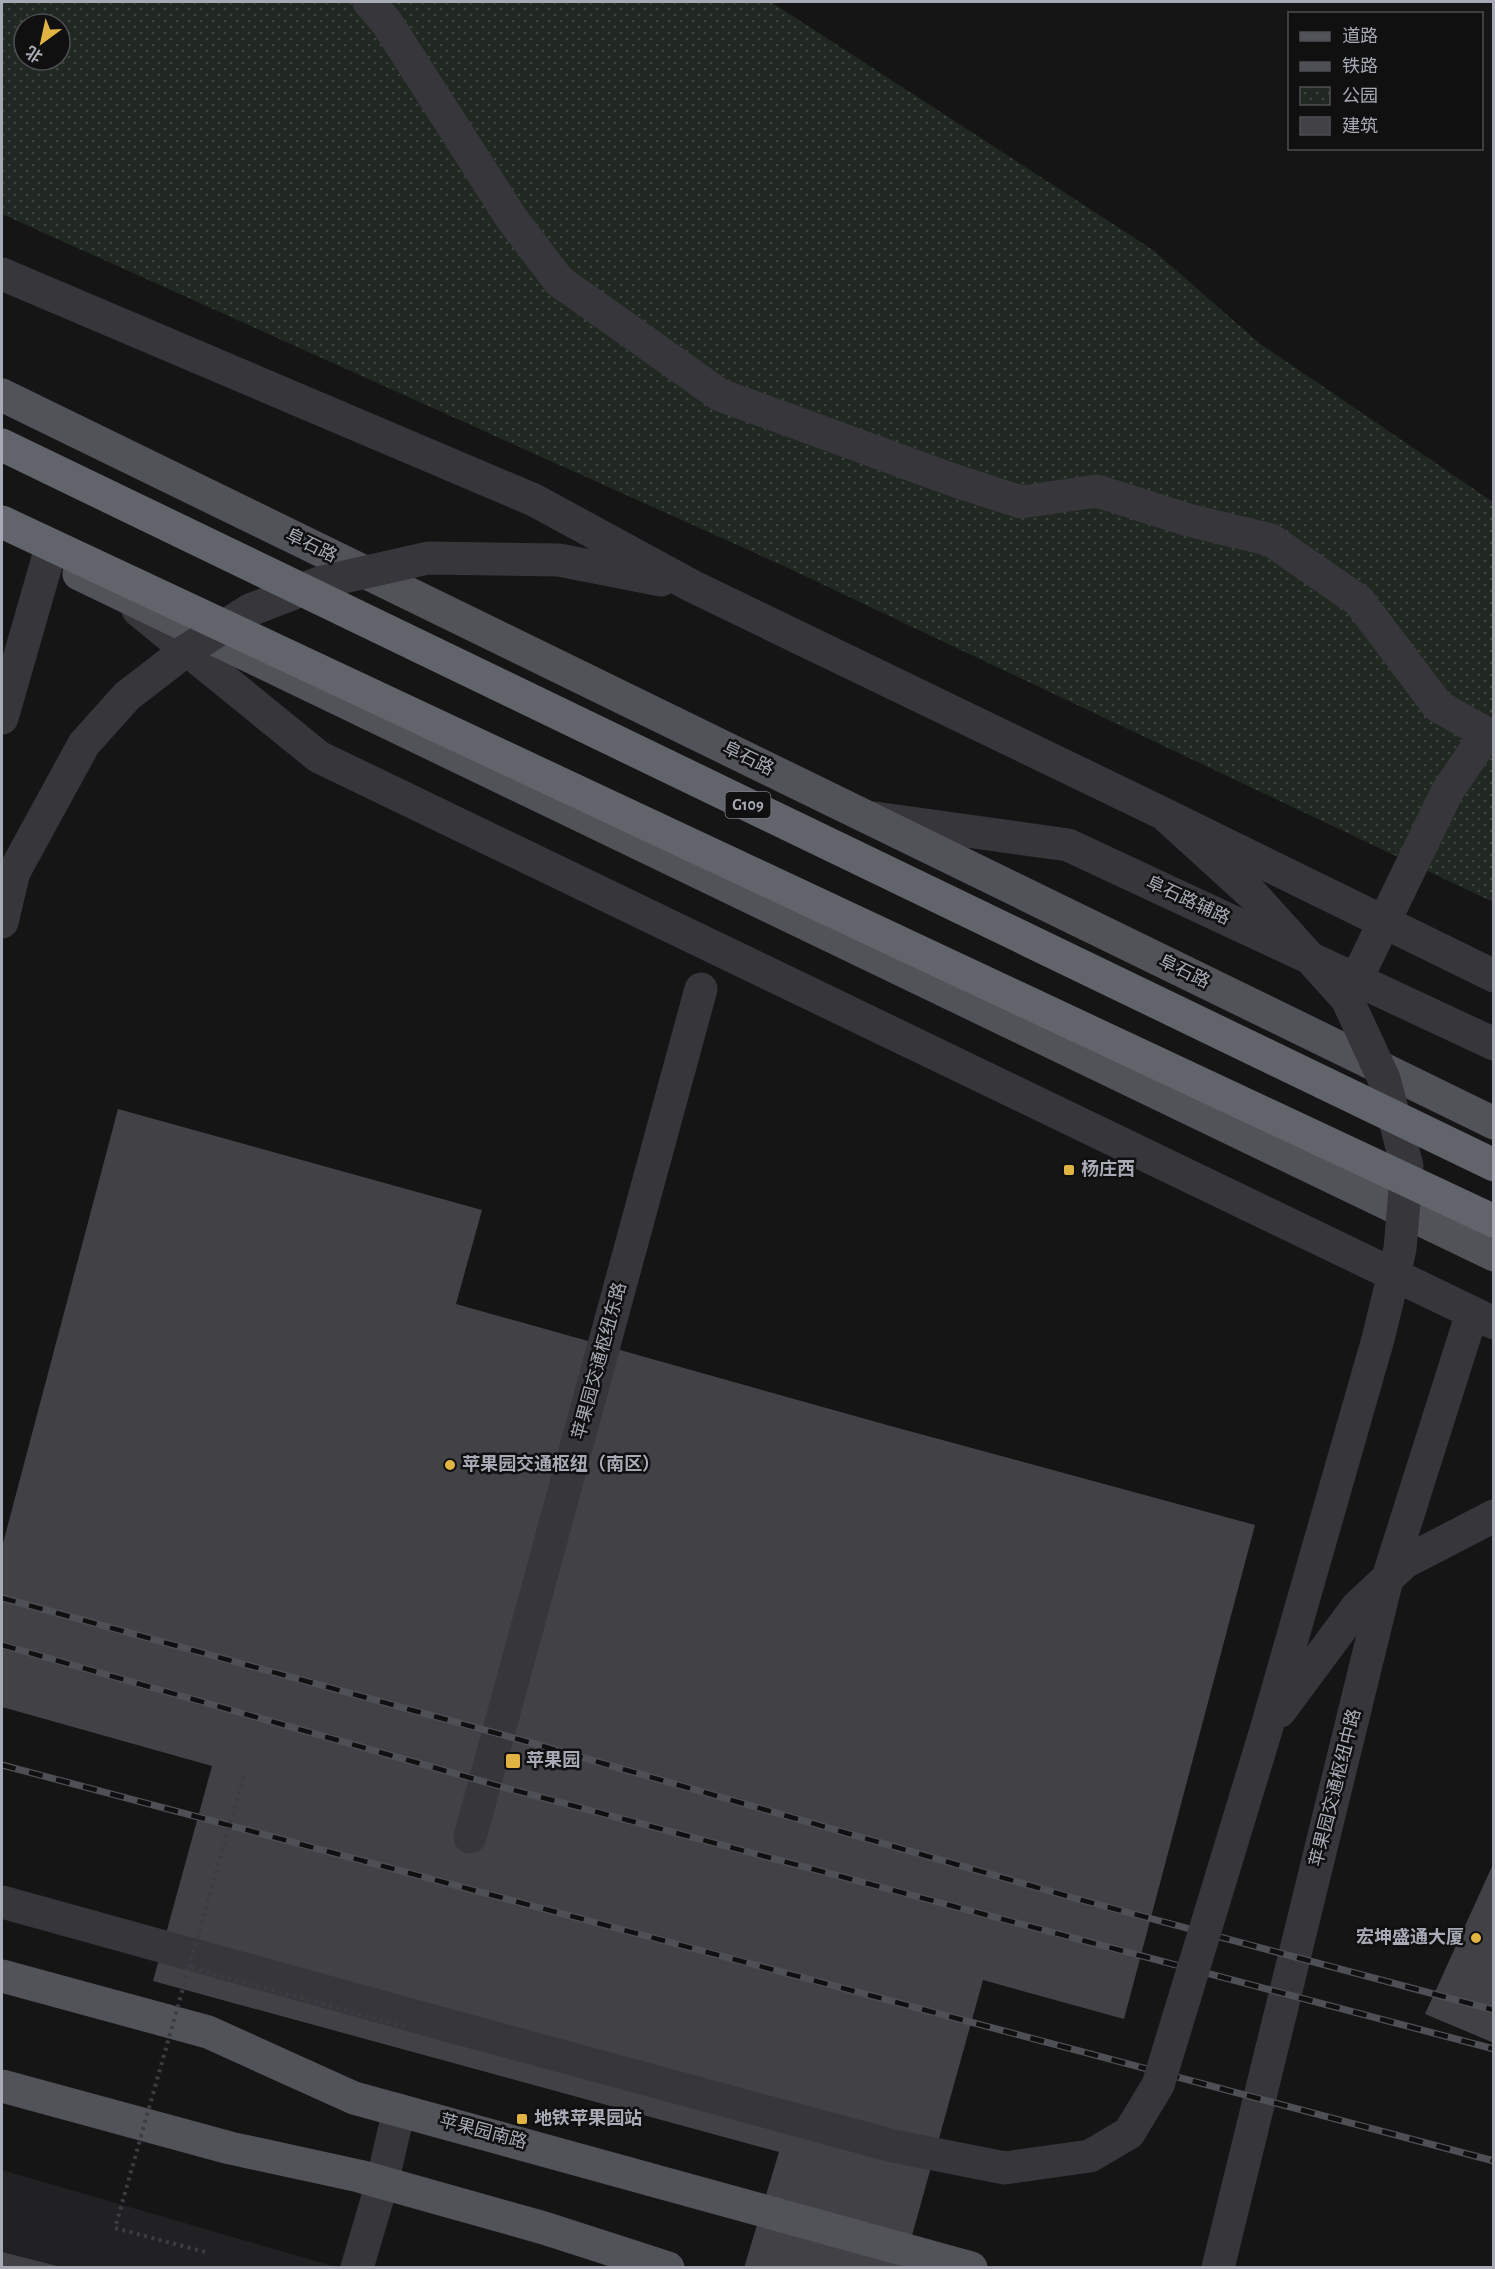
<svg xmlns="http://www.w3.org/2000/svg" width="1495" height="2269" viewBox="0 0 1495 2269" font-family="'Alegreya Sans','Noto Sans SC',sans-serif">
  <defs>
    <pattern id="park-dots" width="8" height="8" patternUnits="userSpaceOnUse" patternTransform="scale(1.5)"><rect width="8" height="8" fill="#212822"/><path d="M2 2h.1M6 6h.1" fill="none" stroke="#3e4440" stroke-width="1.8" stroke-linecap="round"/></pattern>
  </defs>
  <rect width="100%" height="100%" fill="#151516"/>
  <path fill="#212123" d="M2,2170L336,2267H2Z"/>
  <path fill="url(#park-dots)" fill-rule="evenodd" d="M2,2H771L1153,250L1259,343L1493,502V902L786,567L2,214ZM24,24H60V60H24Z"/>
  <path fill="#424246" d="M118,1109L482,1210L456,1304L887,1425L1255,1525L1124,2019L983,1980L903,2268H744L779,2152L153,1981L212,1766L2,1707V1547Z
    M1494,1862V2043L1425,2014Z
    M2,2252L61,2267V2268H2Z"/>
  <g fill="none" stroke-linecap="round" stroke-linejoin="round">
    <path stroke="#36363b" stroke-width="33" d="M369,2L387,23L512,219L559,281L720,395L956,481L1021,502L1097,491L1188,520L1271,540L1359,601L1438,706L1494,738
      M138,610L319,757L1494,1323
      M2,718L48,558
      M875,818L1068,845L1494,1044
      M1356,980L1447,792L1486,734
      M470,1837L701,989
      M2,1902L443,2024
      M357,2268L382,2183L399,2110
      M1218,2268L1385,1587L1472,1313"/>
    <path stroke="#525359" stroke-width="33" d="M2,395L1494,1123
      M79,574L1494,1255
      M2,1976L208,2032L354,2098L971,2268
      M2,2086L230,2148L359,2176L544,2228L668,2268"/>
    <defs>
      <path id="rail" d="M2,1598L521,1740L1074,1898L1494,2010
        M2,1645L506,1788L1494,2049
        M2,1765L1494,2161"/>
    </defs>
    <use href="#rail" stroke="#4f5055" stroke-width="7"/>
    <use href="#rail" stroke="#101011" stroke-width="4.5" stroke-dasharray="14" stroke-linecap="butt"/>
    <path stroke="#3c3d42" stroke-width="4" stroke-dasharray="3 4.5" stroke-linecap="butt" d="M189,1967L244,1775
      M205,2252L115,2228L189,1967L406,2027"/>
    <path stroke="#36363b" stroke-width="33" d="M2,274L534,500L692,586L1164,814L1494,976
      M2,922L14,872L84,744L127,696L184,652L250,610L322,582L428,558L559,560L661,580
      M1280,1711L1357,1607L1405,1562L1494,1516
      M443,2024L893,2146L1005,2168L1090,2156L1129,2133L1158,2085L1266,1730L1378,1339L1400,1249L1407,1166L1384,1079L1347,999L1253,895L1164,814"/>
    <path stroke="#62646b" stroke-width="33" d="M2,445L1494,1165
      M2,522L1494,1221"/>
  </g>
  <g fill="#e0b343" stroke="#101011" stroke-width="2">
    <rect x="1063" y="1164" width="12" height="12" rx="3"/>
    <circle cx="450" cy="1465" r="6"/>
    <rect x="505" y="1753" width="16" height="16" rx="3"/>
    <circle cx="1476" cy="1938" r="6"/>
    <rect x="516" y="2113" width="12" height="12" rx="3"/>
  </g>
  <g text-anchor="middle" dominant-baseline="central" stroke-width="5" stroke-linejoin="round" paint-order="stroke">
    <rect fill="#101011" stroke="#7a7c84" stroke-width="1.5" x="725.5" y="792" width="45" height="26" rx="4.5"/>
    <g font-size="16" font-weight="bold" fill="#a8abb5">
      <text x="748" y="805">G109</text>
    </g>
    <g font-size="18" fill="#a8abb5" stroke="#101011">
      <text transform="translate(311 546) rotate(26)">阜石路</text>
      <text transform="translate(748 759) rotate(26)">阜石路</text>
      <text transform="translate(1188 901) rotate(25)">阜石路辅路</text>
      <text transform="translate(1184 972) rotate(26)">阜石路</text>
      <text transform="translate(600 1361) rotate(-75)">苹果园交通枢纽东路</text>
      <text transform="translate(1336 1788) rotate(-76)">苹果园交通枢纽中路</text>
      <text transform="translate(483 2132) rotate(15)">苹果园南路</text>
    </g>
    <g font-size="18" font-weight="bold" fill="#a8abb5" stroke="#101011" text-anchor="start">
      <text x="1081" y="1170">杨庄西</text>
      <text x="462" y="1465">苹果园交通枢纽（南区）</text>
      <text x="526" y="1761">苹果园</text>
      <text x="1464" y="1938" text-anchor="end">宏坤盛通大厦</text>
      <text x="534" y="2119">地铁苹果园站</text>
    </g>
  </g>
  <rect width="1495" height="2269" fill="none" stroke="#a8abb5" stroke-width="6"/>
  <rect x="1288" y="12" width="195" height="138" fill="#101011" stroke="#4d4e53" stroke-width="1.5"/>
  <rect x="1300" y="32" width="30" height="9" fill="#525359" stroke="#4d4e53" stroke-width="1.5"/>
  <text x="1342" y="42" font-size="18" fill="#a8abb5">道路</text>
  <rect x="1300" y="62" width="30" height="9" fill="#4f5055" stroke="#4d4e53" stroke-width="1.5"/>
  <text x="1342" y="72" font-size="18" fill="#a8abb5">铁路</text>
  <rect x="1300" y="87" width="30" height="18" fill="url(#park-dots)" stroke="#4d4e53" stroke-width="1.5"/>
  <text x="1342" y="102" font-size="18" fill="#a8abb5">公园</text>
  <rect x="1300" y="117" width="30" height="18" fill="#424246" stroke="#4d4e53" stroke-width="1.5"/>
  <text x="1342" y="132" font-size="18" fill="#a8abb5">建筑</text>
  <g transform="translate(42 42) rotate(213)"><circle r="28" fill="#101011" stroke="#4d4e53" stroke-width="1.5"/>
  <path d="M0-4.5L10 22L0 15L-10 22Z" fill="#e0b343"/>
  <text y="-9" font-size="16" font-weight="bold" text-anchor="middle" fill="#a8abb5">北</text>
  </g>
</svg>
